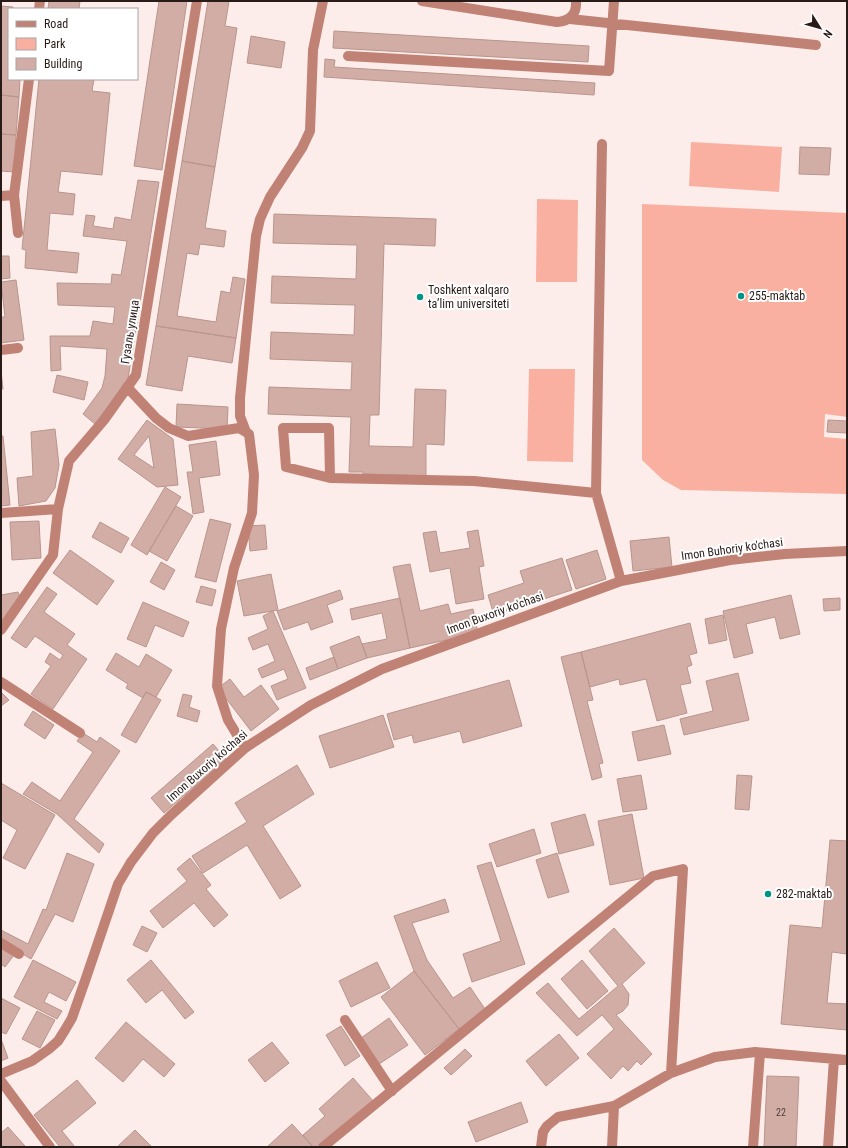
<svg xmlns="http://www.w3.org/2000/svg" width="848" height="1148" viewBox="0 0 848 1148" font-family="'Roboto Condensed',sans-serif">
  <rect width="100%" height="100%" fill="#fdedea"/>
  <path fill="#f9b0a1" d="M691,142L782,147L779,192L689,186Z
    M537,199L578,200L577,282H536Z
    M642,204L847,213V417L825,414L824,437L847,439L846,494L681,490L663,480L642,460Z
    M529,369H575L573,462L527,461Z"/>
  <path fill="#d2ada6" stroke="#b8958d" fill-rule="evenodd" d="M49,1H80L79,9H48Z
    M159,1H187L162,170L134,166Z
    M208,1H229L225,26L237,28L215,167L182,161Z
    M1,6L13,7V9H9V79H20L19,97L1,95Z
    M334,31L589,46L588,62L333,48Z
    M251,36L285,42L281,68L247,63Z
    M325,59L335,60L334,67L595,83L594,95L324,77Z
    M39,79H94L92,91L110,93L102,175L61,171L58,192L75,194L73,215L50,213L47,250L79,253L77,273L25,268L26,250L22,249Z
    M1,95L19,97L16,135L1,134Z
    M1,134L16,135L14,172L1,171Z
    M800,147L831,148L829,175L799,174Z
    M182,161L215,167L205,228L226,231L224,247L200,244L198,255L187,253L177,316L216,322L221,291L230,293L233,277L245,279L236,338L156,326Z
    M138,180L159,182L128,379L95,424L83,414L102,388L105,376L107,349L60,346L61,370L51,371L50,336H90L93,321L113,324L115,307L58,305L57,283L111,284L112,274L121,275L127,241L83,236L86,215L95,216L93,226L113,229L115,217L131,220Z
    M274,214L436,219L435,246L384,244L379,415H370L369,446L413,447L415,389L446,390L444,445L426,444V476L363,474V472H349L351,417L268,414L269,387L351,390L352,362L270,359L271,332L354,335L355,305L271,303L272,276L356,279L357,245L273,243Z
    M1,256H9L10,278L1,279Z
    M16,280L24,340L1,343V317H5L1,282Z
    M156,326L236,338L232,363L188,356L182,391L146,385Z
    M1,371L3,389H1Z
    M57,375L88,382L84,400L53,392Z
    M177,404L228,407L227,429L176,427Z
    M147,420L173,439L178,485L157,487L118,459ZM149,436L154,468L134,455Z
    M828,420L847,421V433L827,432Z
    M55,429L59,465L55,488L46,501L19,506L17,478L33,476L31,432Z
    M1,436H3L10,505L1,506Z
    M216,441L220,475L199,478L204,512L193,514L187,472H193L189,445Z
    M165,487L181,497L147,555L131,545Z
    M176,506L193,516L167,561L149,551Z
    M210,519L231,524L216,582L195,577Z
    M39,521L41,558L12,560L10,522Z
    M100,522L129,538L121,553L92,537Z
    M265,525L267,549L250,551L248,526Z
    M478,530L484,566L479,567L484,599L456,604L450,568L430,572L423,533L436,531L440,553L470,548L467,532Z
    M669,537L672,567L633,571L630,541Z
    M70,550L114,581L97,605L53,573Z
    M597,550L606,579L576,589L566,560Z
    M562,558L572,590L494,615L488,595L524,583L520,571Z
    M161,562L175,570L164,590L150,582Z
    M410,564L420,611L448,604L451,614L473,609L478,633L410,648L393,567Z
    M271,574L278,610L244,616L237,581Z
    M201,586L216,590L212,606L196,602Z
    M47,587L57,594L44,612L75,634L67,645L87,659L53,709L31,694L51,666L45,662L50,653L60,660L63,655L35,636L26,648L11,638Z
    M340,590L343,599L327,605L333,622L311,630L308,622L284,630L277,611Z
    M18,592L20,597L1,623V595Z
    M791,595L800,634L780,639L775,617L746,624L753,653L734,658L723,611Z
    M400,598L410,648L367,658L362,644L387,639L382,613L352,620L350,609Z
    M840,598V610L824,611L823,599Z
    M143,602L189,622L183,637L155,625L146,647L127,639Z
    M273,611L306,688L277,700L271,686L288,679L284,669L262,678L258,669L275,661L268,644L253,650L248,638L268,629L263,616Z
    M723,615L727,640L709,644L705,619Z
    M690,623L697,653L689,655L692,665L687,667L691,683L680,685L687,713L657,721L646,679L620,685L619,679L590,687L581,652Z
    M359,636L367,658L338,669L330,647Z
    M581,652L593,700L587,701L603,763L599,764L602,777L592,780L561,657Z
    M116,653L139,667L146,654L172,670L156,697L146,692L143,698L126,688L128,684L106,670Z
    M334,657L338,669L310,680L306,668Z
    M738,673L749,720L684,735L680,719L713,711L706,681Z
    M230,679L244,697L261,685L279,709L251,731L218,688Z
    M509,680L522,726L463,743L460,731L414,743L412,735L394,740L387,714Z
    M1,692L9,700L1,706Z
    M146,692L161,700L136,743L121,735Z
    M183,694L192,696L189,707L200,711L197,722L177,716Z
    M33,711L54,725L45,739L24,725Z
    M383,715L394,747L330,768L319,736Z
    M664,725L671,754L638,761L632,732Z
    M83,733L97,742L100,737L120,751L74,819L104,844L99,853L57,814L23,794L32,782L60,801L93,752L77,741Z
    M213,744L226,759L164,813L151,798Z
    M297,765L314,794L263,826L301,886L280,899L247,845L203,873L192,856L247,822L235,803Z
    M641,775L647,809L623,812L617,779Z
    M737,775L752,776L749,810L735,809Z
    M1,783L55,815L25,869L3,858L17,830L1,820Z
    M585,814L594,845L559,854L551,823Z
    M632,814L644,878L610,885L598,821Z
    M534,829L541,853L497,867L489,844Z
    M830,840L847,841V954L832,952L827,1003L847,1004V1030L781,1024L790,925L822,928Z
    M67,853L94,864L73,922L55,914L31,959L1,941V930L28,944L43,909L46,910Z
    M557,853L569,892L548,898L536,860Z
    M190,858L211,885L206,889L228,915L214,927L194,903L163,928L150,911L187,881L177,869Z
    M491,862L525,964L472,982L463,954L501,941L477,866Z
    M445,899L449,912L412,923L427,960L453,998L470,987L485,1009L459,1029L414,971L394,916Z
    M142,926L157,933L147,952L133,945Z
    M614,928L645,963L622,984L629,994L628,1005L623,1011L616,1015L652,1054L641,1065L637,1061L628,1071L623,1066L611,1079L587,1054L614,1029L602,1015L577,1036L536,993L548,983L579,1019L618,986L589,951Z
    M1,946L14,955L5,967L1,964Z
    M33,960L76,982L66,1001L49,992L44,1002L62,1011L57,1019L14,997Z
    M151,960L194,1012L185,1019L162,990L146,1003L127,980Z
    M582,960L608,991L587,1009L561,979Z
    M377,962L390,988L351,1007L339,981Z
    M414,971L459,1029L425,1055L381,997Z
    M1,998L20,1008L6,1034L1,1032Z
    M37,1011L55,1020L40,1048L22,1039Z
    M389,1018L408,1045L379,1064L361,1038Z
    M126,1022L175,1064L164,1077L143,1059L123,1082L95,1058Z
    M341,1026L360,1056L345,1066L326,1035Z
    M559,1034L579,1058L546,1086L526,1061Z
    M1,1039L8,1058L1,1061Z
    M272,1042L289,1063L265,1082L248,1060Z
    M465,1049L472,1056L451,1075L444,1068Z
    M767,1076L799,1077L796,1147H764Z
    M353,1078L374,1102L323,1147H313L303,1135L325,1116L319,1109Z
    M77,1080L96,1103L62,1131L75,1147H60L34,1115Z
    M521,1102L528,1122L476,1142L468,1122Z
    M292,1124L313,1147H267Z
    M8,1127L25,1146L23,1147H1V1133Z
    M135,1130L152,1147H117Z"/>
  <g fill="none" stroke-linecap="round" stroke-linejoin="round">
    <path stroke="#c18276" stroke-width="10" d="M422,1L557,22C570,21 577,14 576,1
      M39,9L40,1
      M570,19L816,45
      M348,56L609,71L614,1
      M602,144L596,493L621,581
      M1,196L14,195
      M18,233L14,195L29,79
      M1,350L18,348
      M127,387L156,418L169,428L188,436L239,428L249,434L254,475L252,513L234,568L221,629L217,686L228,720L245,748
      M246,432L240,416V398L256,236L260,219L270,197L302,148L310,131L313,50L323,1
      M330,478L329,428H283L286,467L330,478L474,481L596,493
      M1,513L58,509
      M1,630L53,555L58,509L69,461L104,420L136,375L197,1
      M1,682L80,733
      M1,943L19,954
      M345,1020L392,1091
      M1,1074L32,1061L49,1049L58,1041L65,1030L72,1018L86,978L118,884L131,862L153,833L171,815L245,748L311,705L382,669L621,581L730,560L785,554L847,551
      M1,1081L50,1147
      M323,1147L653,876L683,869L671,1073
      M541,1147L543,1132L547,1126L558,1117L614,1106L671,1073L715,1057L755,1052L847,1060
      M612,1147L614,1106
      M753,1147L760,1053
      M828,1147L834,1059"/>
  </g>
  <g fill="#009484" stroke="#fff" stroke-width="1.5">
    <circle cx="741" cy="296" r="4"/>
    <circle cx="420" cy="297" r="4"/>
    <circle cx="768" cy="894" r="4"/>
  </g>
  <g text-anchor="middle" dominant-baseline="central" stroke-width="4" stroke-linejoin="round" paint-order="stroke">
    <g font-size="10" fill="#52403c">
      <text x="781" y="1112">22</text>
    </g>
    <g font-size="12" fill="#281b18" stroke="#fff" text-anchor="start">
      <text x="428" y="290">Toshkent xalqaro<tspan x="428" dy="14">ta’lim universiteti</tspan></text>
      <text x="749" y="296">255-maktab</text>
      <text x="776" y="894">282-maktab</text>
    </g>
    <g font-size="12" fill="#281b18" stroke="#fff">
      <text transform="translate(130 332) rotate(-81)">Гузаль улица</text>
      <text transform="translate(732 549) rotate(-8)">Imon Buhoriy ko'chasi</text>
      <text transform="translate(495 613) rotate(-20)">Imon Buxoriy ko'chasi</text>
      <text transform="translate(207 766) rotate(-41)">Imon Buxoriy ko'chasi</text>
    </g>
  </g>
  <rect width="848" height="1148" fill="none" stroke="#281b18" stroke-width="4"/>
  <rect x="8" y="8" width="130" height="72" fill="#ffffff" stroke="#a9a4a3"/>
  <rect x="16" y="21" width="20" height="6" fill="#c18276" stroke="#a9a4a3"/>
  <text x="44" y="28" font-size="12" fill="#281b18">Road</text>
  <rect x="16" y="38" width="20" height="12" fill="#f9b0a1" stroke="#a9a4a3"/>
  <text x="44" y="48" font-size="12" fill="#281b18">Park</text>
  <rect x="16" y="58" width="20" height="12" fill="#d2ada6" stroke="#a9a4a3"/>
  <text x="44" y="68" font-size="12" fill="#281b18">Building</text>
  <g transform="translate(820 28) rotate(127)" stroke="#ffffff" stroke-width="3" paint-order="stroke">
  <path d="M0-3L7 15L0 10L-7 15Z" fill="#281b18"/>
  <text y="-6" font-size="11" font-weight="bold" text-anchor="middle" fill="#281b18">N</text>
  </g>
</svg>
